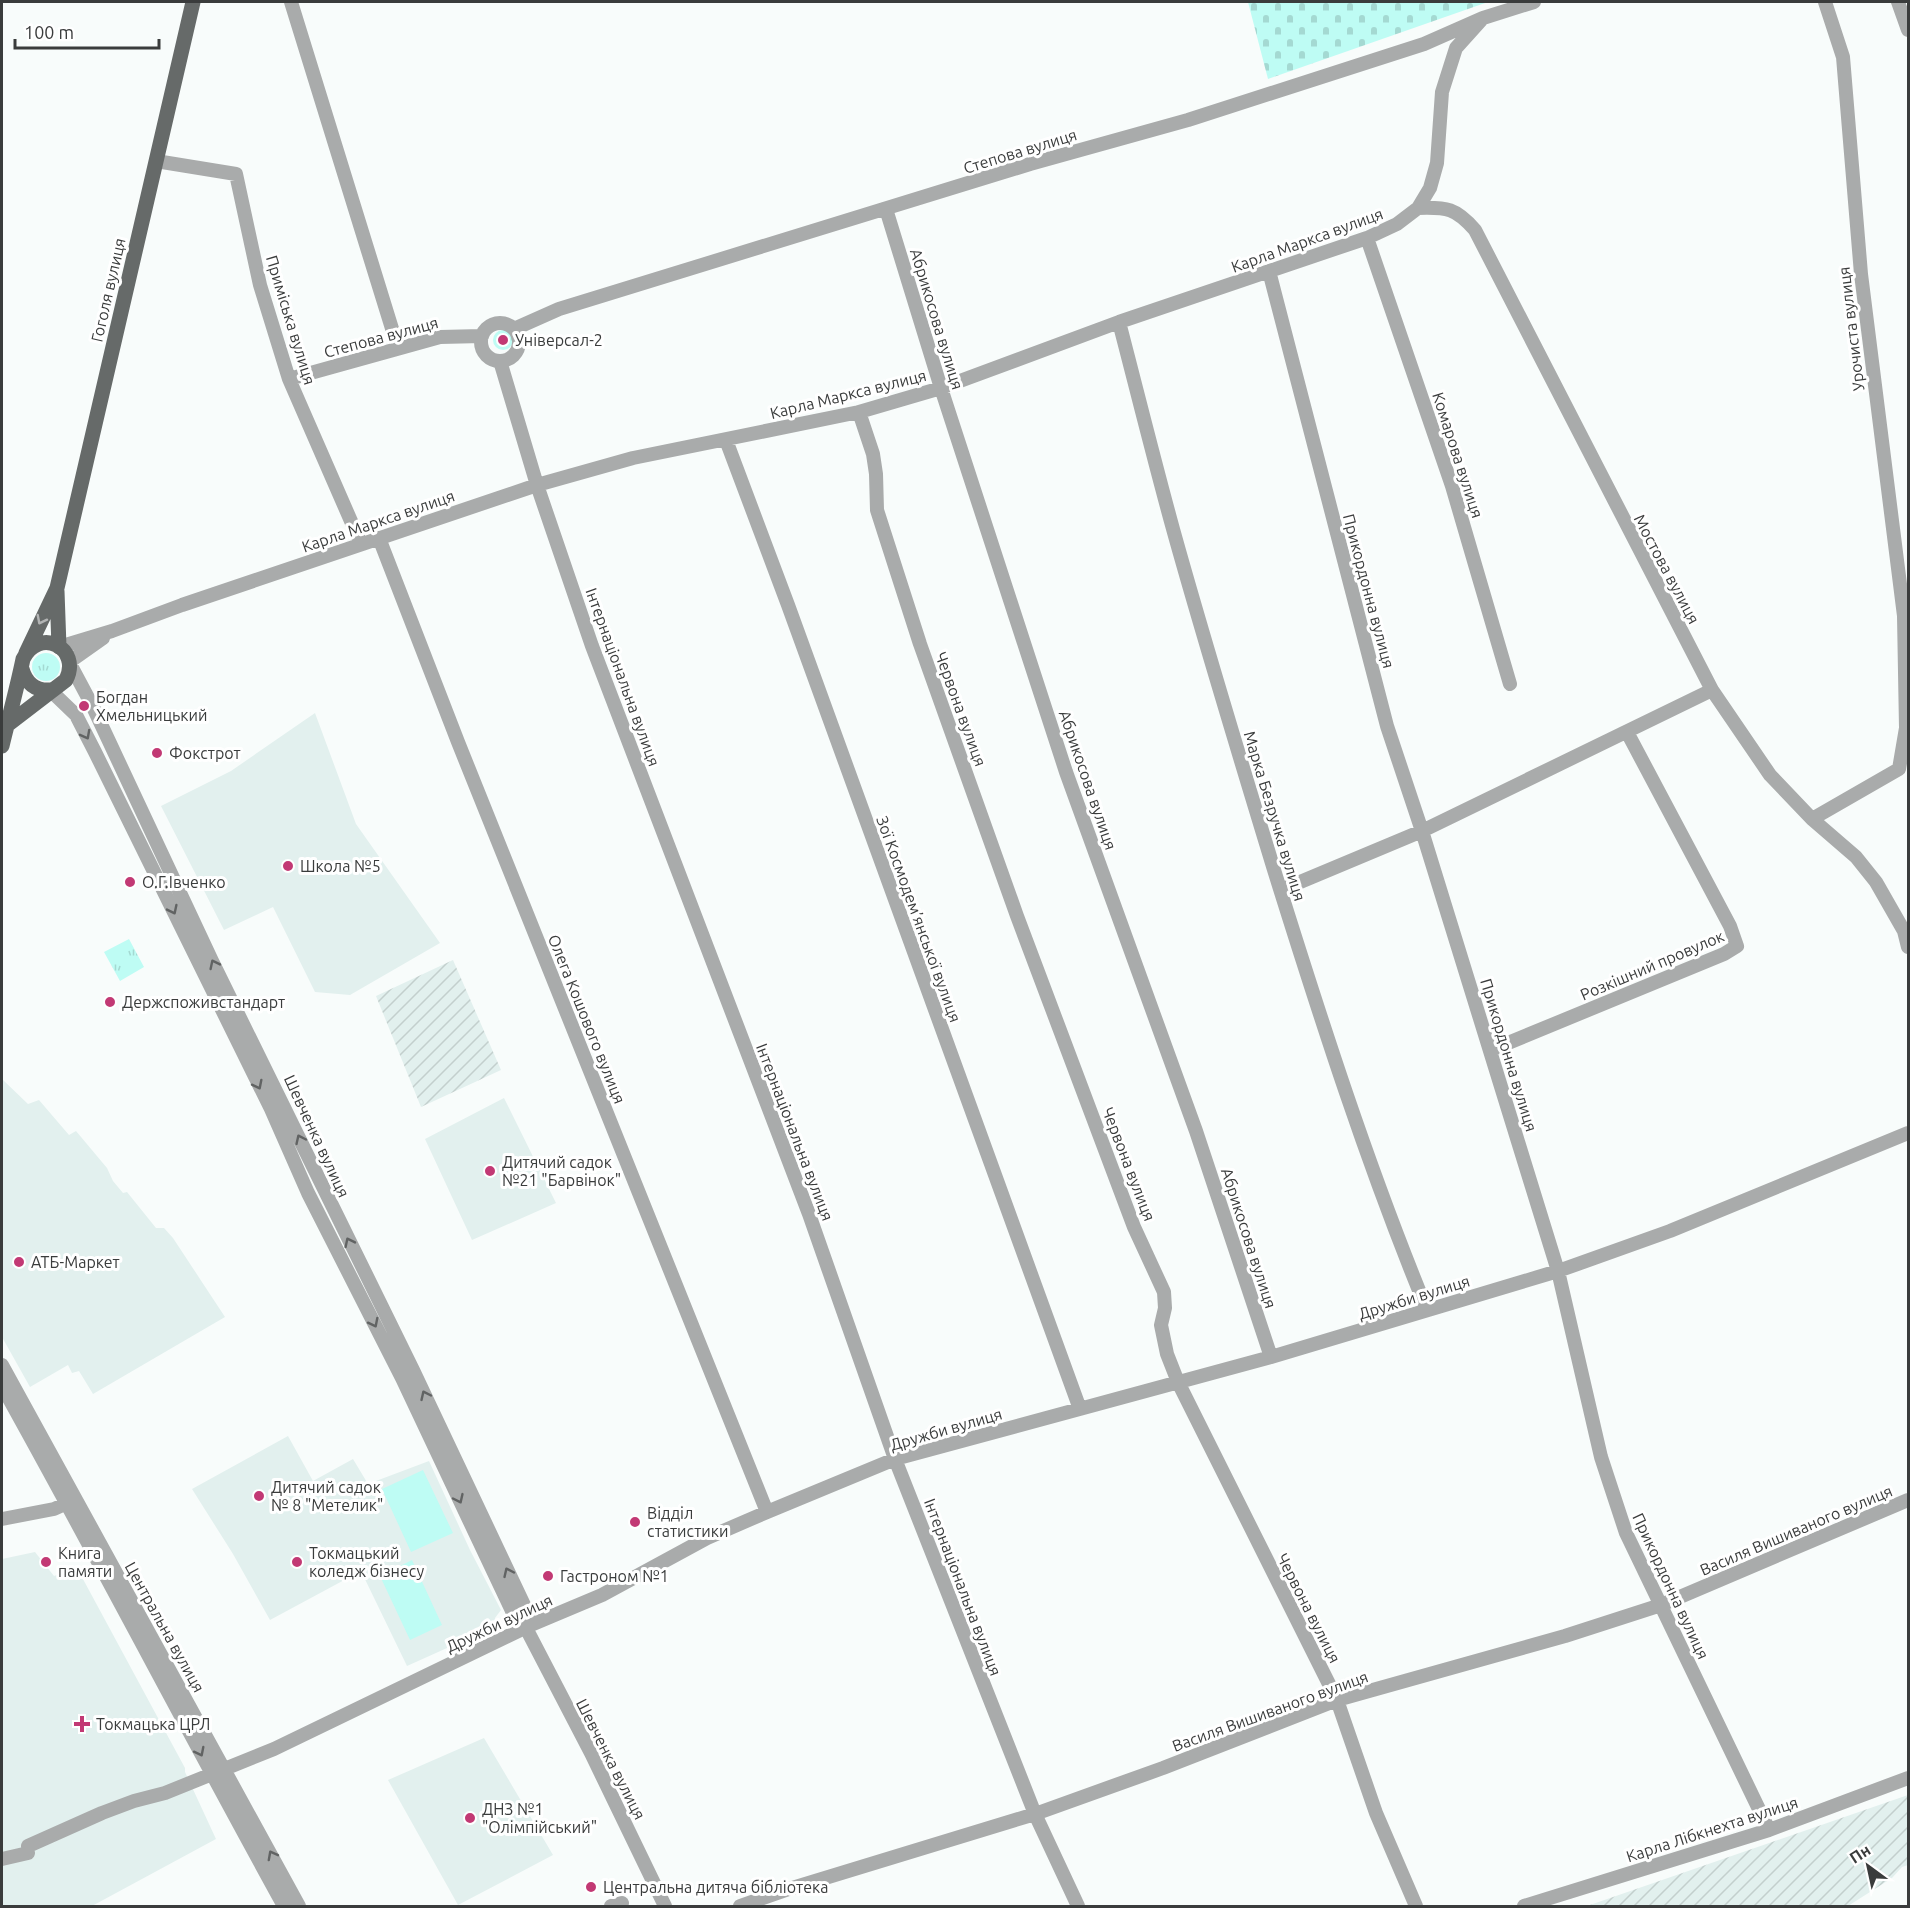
<svg xmlns="http://www.w3.org/2000/svg" width="1910" height="1908" viewBox="0 0 1910 1908" font-family="Ubuntu,sans-serif">
  <defs>
    <pattern id="industrial-furrows" width="10" height="10" patternUnits="userSpaceOnUse" patternTransform="scale(1.5)"><rect width="10" height="10" fill="#e2f0ee"/><path d="M-1 1l2-2M0 10L10 0M9 11l2-2" fill="none" stroke="#c3cfcd"/></pattern>
    <pattern id="grass-tufts" width="24" height="20" patternUnits="userSpaceOnUse" patternTransform="scale(1.5)"><rect width="24" height="20" fill="#befcf4"/><path d="M3 7l-1-3M5 7V3M7 7l1-3M15 17l-1-3M17 17v-4M19 17l1-3" fill="none" stroke="#a4d9d2"/></pattern>
    <pattern id="cemetery-stones" width="16" height="16" patternUnits="userSpaceOnUse" patternTransform="scale(1.5)"><rect width="16" height="16" fill="#befcf4"/><path d="M2 7V4a2 2 0 0 1 4 0v3zM10 15v-3a2 2 0 0 1 4 0v3z" fill="#a4d9d2"/></pattern>
  </defs>
  <rect width="100%" height="100%" fill="#f8fcfb"/>
  <path fill="#e2f0ee" d="M315,713L356,824L440,943L350,995L315,992L273,907L224,930L161,806L231,771Z
    M2,1079L28,1104L39,1100L69,1135L76,1131L107,1168L113,1181L123,1193L127,1192L156,1228H164L173,1238L225,1317L93,1394L79,1371L72,1373L68,1365L30,1387L2,1337Z
    M504,1098L556,1203L472,1240L425,1139Z
    M288,1436L313,1481L353,1459L368,1484L429,1461L470,1550L501,1610L495,1618L496,1626L407,1666L361,1571L270,1620L233,1554L192,1489Z
    M35,1552L54,1576L77,1568L185,1768V1772L216,1839L92,1906H2V1559Z
    M484,1738L553,1855L458,1905L388,1780Z"/>
  <path fill="url(#industrial-furrows)" d="M453,960L501,1070L421,1107L376,996Z
    M1908,1795V1865L1902,1867L1892,1878L1848,1906H1587Z"/>
  <path fill="url(#grass-tufts)" d="M493 340a10 10 0 1 1 20 0a10 10 0 1 1-20 0Z
    M32 667a14 14 0 1 1 28 0a14 14 0 1 1-28 0Z
    M129,939L144,967L120,981L104,952Z"/>
  <path fill="url(#cemetery-stones)" d="M1248,2H1488L1268,79Z"/>
  <path fill="#befcf4" d="M423,1470L453,1533L411,1552L382,1489Z
    M412,1560L442,1625L410,1640L380,1576Z"/>
  <g fill="none" stroke-linecap="round" stroke-linejoin="round">
    <path stroke="#a9abab" stroke-width="14" d="M291,2L398,348
      M1898,2L1908,30
      M156,161L236,174L260,285L289,379L361,544
      M1418,208C1447,207 1456,208 1475,230L1712,690L1770,775L1812,819L1856,857L1876,882L1904,931L1908,947
      M886,209L941,388L1066,772L1196,1131L1271,1357
      M1367,238L1452,486L1510,684
      M1269,271L1387,726L1422,831L1558,1271L1601,1457L1626,1533L1769,1830
      M1119,322C1137,391 1154,460 1173,529C1205,644 1240,758 1275,873C1321,1020 1368,1167 1427,1310
      M481 342a19 19 0 1 1 38 0a19 19 0 1 1-38 0Z
      M514,329L559,309L1030,164L1188,120L1424,44L1483,18L1534,2
      M500,361L537,485L592,646L809,1214L895,1459L1035,1814L1078,1906
      M289,379L440,337L482,336
      M859,412L873,454L876,474L877,510L920,644L1017,916L1134,1227L1164,1292L1165,1308L1161,1325L1167,1354L1178,1382L1337,1700L1376,1813L1416,1906
      M726,440L788,605L1080,1409
      M379,538L458,742L767,1512
      M103,638L69,662L93,707L212,961L413,1370L533,1624
      M59,647L112,631L182,605L537,485L633,458L859,412L941,388L1119,322L1367,238L1397,224L1418,208L1430,188L1437,163L1442,92L1456,48L1483,18
      M50,690L76,715L95,752L271,1109L308,1193L402,1378L521,1630
      M1812,819L1899,769L1906,728L1904,616L1861,274L1843,57L1825,2
      M1281,890L1422,831L1712,690
      M1491,1050L1724,954L1737,946L1730,926L1627,732
      M2,1365C100,1546 201,1725 299,1906
      M2,1386C98,1558 189,1734 284,1906
      M2,1519L54,1509L65,1504
      M526,1628L591,1753L665,1906
      M28,1846L102,1813L134,1801L165,1793L274,1749L533,1624L602,1595L707,1538L767,1512L895,1459L1271,1357L1558,1271L1670,1231L1908,1133
      M2,1859L28,1853
      M611,1906L622,1903
      M740,1906L789,1889L1035,1814L1163,1768L1337,1700L1565,1636L1661,1605L1908,1500
      M1524,1906L1769,1830L1908,1778"/>
    <path stroke="#666a69" stroke-width="15" d="M57,591L59,647
      M26,653L57,588L193,2
      M22,669C26,683 35,691 50,690
      M2,746C9,717 17,688 23,659C39,626 82,648 66,680L6,726"/>
  </g>
  <defs><path id="oneway-chevron" d="M-2-3.5L2.5 0L-2 3.5" fill="none" stroke-width="1.6" stroke-linecap="round" stroke-linejoin="round" transform="scale(1.5)"/></defs>
  <use stroke="#b2b4b4" href="#oneway-chevron" transform="translate(41 620) rotate(117)"/>
  <g stroke="#616363">
    <use href="#oneway-chevron" transform="translate(86 735) rotate(62)"/>
    <use href="#oneway-chevron" transform="translate(173 910) rotate(64)"/>
    <use href="#oneway-chevron" transform="translate(214 964) rotate(-116)"/>
    <use href="#oneway-chevron" transform="translate(258 1085) rotate(63)"/>
    <use href="#oneway-chevron" transform="translate(300 1139) rotate(-115)"/>
    <use href="#oneway-chevron" transform="translate(349 1242) rotate(-116)"/>
    <use href="#oneway-chevron" transform="translate(374 1323) rotate(63)"/>
    <use href="#oneway-chevron" transform="translate(425 1395) rotate(-115)"/>
    <use href="#oneway-chevron" transform="translate(459 1499) rotate(65)"/>
    <use href="#oneway-chevron" transform="translate(508 1572) rotate(-115)"/>
    <use href="#oneway-chevron" transform="translate(200 1752) rotate(63)"/>
    <use href="#oneway-chevron" transform="translate(272 1855) rotate(-118)"/>
  </g>
  <g fill="#c23974" stroke="#fff" stroke-width="2">
    <circle cx="503" cy="340" r="6"/>
    <circle cx="84" cy="706" r="6"/>
    <circle cx="157" cy="753" r="6"/>
    <circle cx="288" cy="866" r="6"/>
    <circle cx="130" cy="882" r="6"/>
    <circle cx="110" cy="1002" r="6"/>
    <circle cx="490" cy="1171" r="6"/>
    <circle cx="19" cy="1262" r="6"/>
    <circle cx="259" cy="1496" r="6"/>
    <circle cx="635" cy="1522" r="6"/>
    <circle cx="46" cy="1562" r="6"/>
    <circle cx="297" cy="1562" r="6"/>
    <circle cx="548" cy="1576" r="6"/>
    <path d="M79 1715h6v6h6v6h-6v6h-6v-6h-6v-6h6z"/>
    <circle cx="470" cy="1818" r="6"/>
    <circle cx="591" cy="1887" r="6"/>
  </g>
  <g text-anchor="middle" dominant-baseline="central" stroke-width="6" stroke-linejoin="round" paint-order="stroke">
    <g font-size="16" fill="#3a3c3c" stroke="#fff">
      <text transform="translate(1020 151) rotate(-17)">Степова вулиця</text>
      <text transform="translate(1307 240) rotate(-20)">Карла Маркса вулиця</text>
      <text transform="translate(108 290) rotate(-77)">Гоголя вулиця</text>
      <text transform="translate(937 319) rotate(73)">Абрикосова вулиця</text>
      <text transform="translate(291 320) rotate(73)">Приміська вулиця</text>
      <text transform="translate(1851 329) rotate(-97)">Урочиста вулиця</text>
      <text transform="translate(381 337) rotate(-15)">Степова вулиця</text>
      <text transform="translate(848 394) rotate(-14)">Карла Маркса вулиця</text>
      <text transform="translate(1458 455) rotate(72)">Комарова вулиця</text>
      <text transform="translate(378 521) rotate(-19)">Карла Маркса вулиця</text>
      <text transform="translate(1667 569) rotate(62)">Мостова вулиця</text>
      <text transform="translate(1369 591) rotate(75)">Прикордонна вулиця</text>
      <text transform="translate(623 677) rotate(70)">Інтернаціональна вулиця</text>
      <text transform="translate(961 709) rotate(70)">Червона вулиця</text>
      <text transform="translate(1088 780) rotate(71)">Абрикосова вулиця</text>
      <text transform="translate(1275 816) rotate(73)">Марка Безручка вулиця</text>
      <text transform="translate(919 919) rotate(70)">Зої Космодем’янської вулиця</text>
      <text transform="translate(1652 965) rotate(-23)">Розкішний провулок</text>
      <text transform="translate(587 1019) rotate(68)">Олега Кошового вулиця</text>
      <text transform="translate(1509 1055) rotate(73)">Прикордонна вулиця</text>
      <text transform="translate(795 1132) rotate(69)">Інтернаціональна вулиця</text>
      <text transform="translate(317 1136) rotate(65)">Шевченка вулиця</text>
      <text transform="translate(1129 1164) rotate(69)">Червона вулиця</text>
      <text transform="translate(1249 1238) rotate(72)">Абрикосова вулиця</text>
      <text transform="translate(1414 1297) rotate(-17)">Дружби вулиця</text>
      <text transform="translate(946 1429) rotate(-16)">Дружби вулиця</text>
      <text transform="translate(1796 1530) rotate(-23)">Василя Вишиваного вулиця</text>
      <text transform="translate(1671 1586) rotate(65)">Прикордонна вулиця</text>
      <text transform="translate(963 1587) rotate(69)">Інтернаціональна вулиця</text>
      <text transform="translate(1309 1608) rotate(63)">Червона вулиця</text>
      <text transform="translate(499 1623) rotate(-25)">Дружби вулиця</text>
      <text transform="translate(165 1627) rotate(61)">Центральна вулиця</text>
      <text transform="translate(1270 1711) rotate(-20)">Василя Вишиваного вулиця</text>
      <text transform="translate(611 1759) rotate(63)">Шевченка вулиця</text>
      <text transform="translate(1712 1829) rotate(-18)">Карла Лібкнехта вулиця</text>
    </g>
    <g font-size="16" fill="#3a3c3c" stroke="#fff" text-anchor="start">
      <text x="515" y="340">Універсал-2</text>
      <text x="96" y="697">Богдан<tspan x="96" dy="18">Хмельницький</tspan></text>
      <text x="169" y="753">Фокстрот</text>
      <text x="300" y="866">Школа №5</text>
      <text x="142" y="882">О.Г.Івченко</text>
      <text x="122" y="1002">Держспоживстандарт</text>
      <text x="502" y="1162">Дитячий садок<tspan x="502" dy="18">№21 "Барвінок"</tspan></text>
      <text x="31" y="1262">АТБ-Маркет</text>
      <text x="271" y="1487">Дитячий садок<tspan x="271" dy="18">№ 8 "Метелик"</tspan></text>
      <text x="647" y="1513">Відділ<tspan x="647" dy="18">статистики</tspan></text>
      <text x="58" y="1553">Книга<tspan x="58" dy="18">памяти</tspan></text>
      <text x="309" y="1553">Токмацький<tspan x="309" dy="18">коледж бізнесу</tspan></text>
      <text x="560" y="1576">Гастроном №1</text>
      <text x="96" y="1724">Токмацька ЦРЛ</text>
      <text x="482" y="1809">ДНЗ №1<tspan x="482" dy="18">"Олімпійський"</tspan></text>
      <text x="603" y="1887">Центральна дитяча бібліотека</text>
    </g>
  </g>
  <rect width="1910" height="1908" fill="none" stroke="#3a3c3c" stroke-width="6"/>
  <g transform="translate(1868 1866) rotate(327)" stroke="#ffffff" stroke-width="4.5" paint-order="stroke">
  <path d="M0-4.5L10 22L0 15L-10 22Z" fill="#3a3c3c"/>
  <text y="-9" font-size="16" font-weight="bold" text-anchor="middle" fill="#3a3c3c">Пн</text>
  </g>
  <path d="M15 39v9h144v-9" fill="none" stroke="#3a3c3c" stroke-width="3"/>
  <text x="24" y="39" font-size="18" fill="#3a3c3c" stroke="#ffffff" stroke-width="4.5" paint-order="stroke">100 m</text>
</svg>
